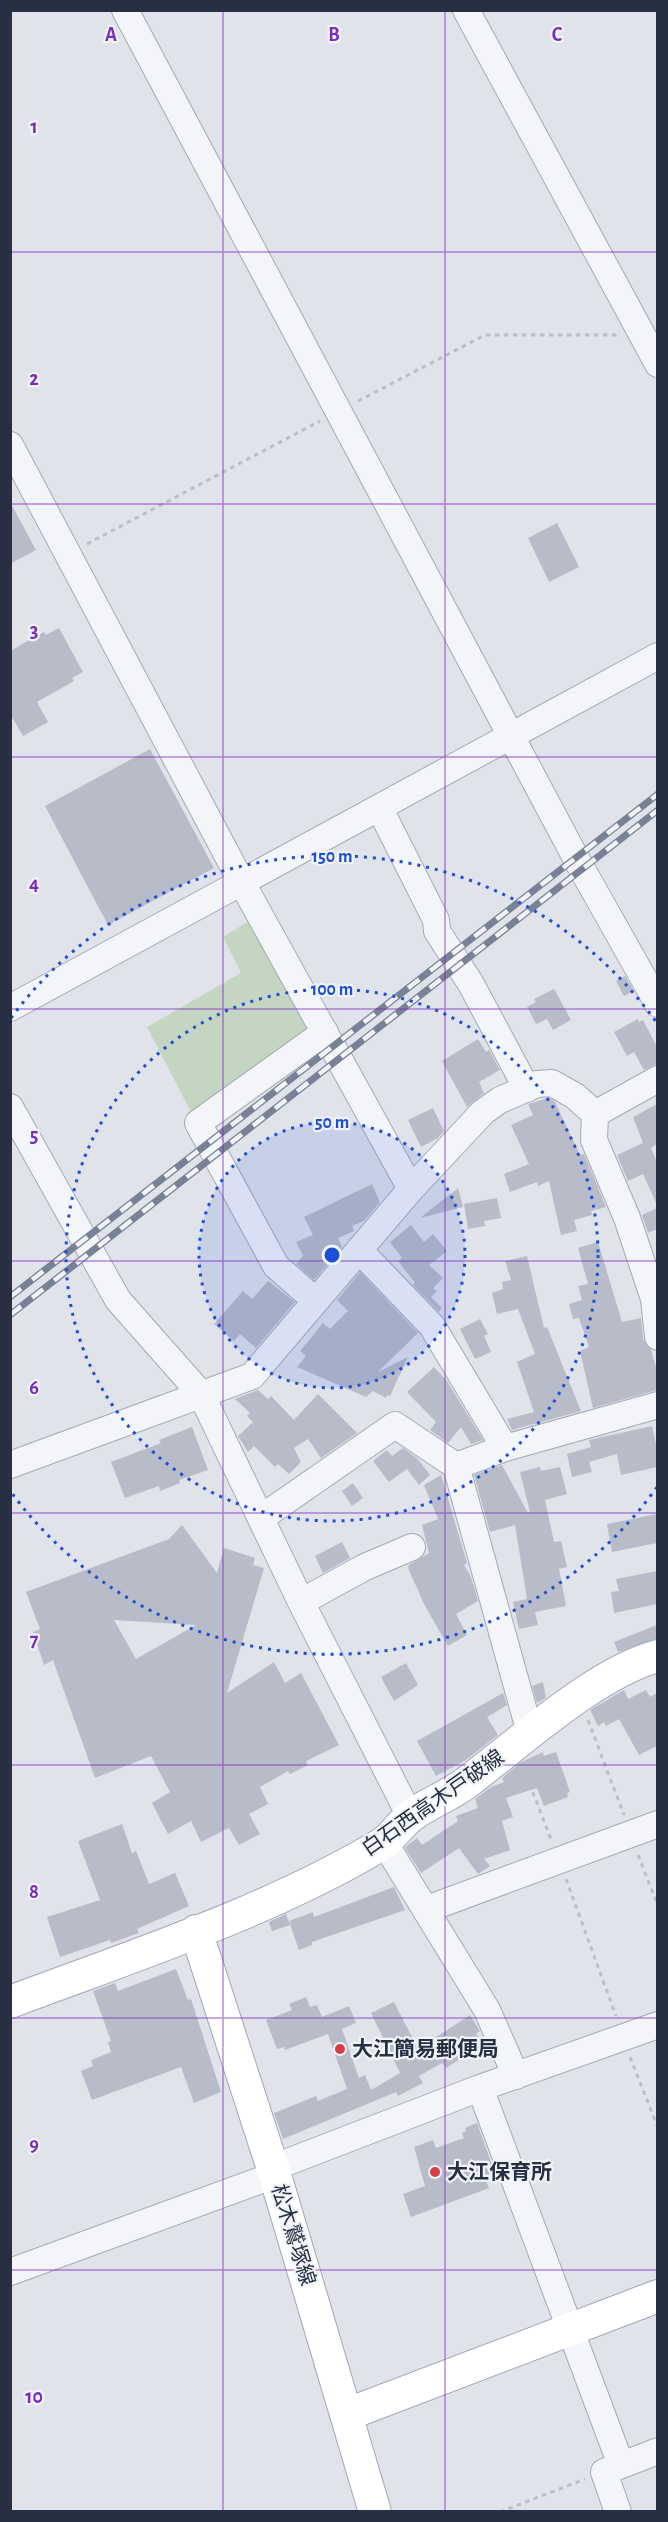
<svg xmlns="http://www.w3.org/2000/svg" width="668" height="2522" viewBox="0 0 668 2522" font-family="'Alegreya Sans','Noto Sans JP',sans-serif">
  <rect width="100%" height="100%" fill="#e0e3ea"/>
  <path fill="#c4d5c1" d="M249,921L307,1023L308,1032L212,1107L191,1112L147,1027L241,973L223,937Z"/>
  <path fill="#b7bcc8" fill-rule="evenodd" d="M10,502L36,550L10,564Z
    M557,523L579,567L549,582L528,538Z
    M59,628L83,672L72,678L74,681L37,702L48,722L23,736L10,714V651L44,632L46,635Z
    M150,749L214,868L108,925L45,806Z
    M625,976L634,991L624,996L616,981Z
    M554,989L571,1020L553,1030L547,1019L536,1024L527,1007L536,1002L534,999Z
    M638,1019L639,1022L643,1020L657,1047V1064L644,1070L634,1052L627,1056L614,1032Z
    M478,1039L486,1052L489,1050L500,1070L479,1082L484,1093L467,1107L442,1061Z
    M549,1098L555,1102L580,1155L584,1154L606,1207L591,1211L592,1215L574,1220L577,1231L561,1235L549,1181L538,1186L537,1182L510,1192L504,1174L529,1164L511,1125L533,1115L528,1104Z
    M657,1104V1144L651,1148L657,1162V1205L643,1174L628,1181L617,1155L643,1143L633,1117Z
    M433,1108L444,1131L438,1138L421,1147L408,1120Z
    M372,1184L380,1202L364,1221L352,1226L354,1231L338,1238L342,1247L314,1280L296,1264L303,1256L296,1242L313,1235L304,1217Z
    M458,1188L463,1207L420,1218Z
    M497,1198L501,1218L484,1221L485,1226L468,1229L464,1204Z
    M657,1208V1229L648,1233L642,1215Z
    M411,1225L424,1242L433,1234L447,1251L429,1265L443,1278L433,1288L437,1291L431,1297L442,1308L439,1312L413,1285L415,1283L398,1261L402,1258L390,1242Z
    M598,1242L622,1322L641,1318L643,1339L651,1350L657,1371V1390L593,1408L580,1351L589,1347L579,1318L573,1319L569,1304L582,1300L578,1286L588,1284L578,1248Z
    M527,1256L544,1328L547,1327L581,1411L512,1430L507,1419L534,1412L517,1362L535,1354L518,1309L497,1314L492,1293L503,1289L502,1282L511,1280L505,1261Z
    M360,1272L418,1333L378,1372L408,1357L390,1396L387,1395L386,1398L373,1391L366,1397L297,1367L306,1356L300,1351L323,1323L330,1329L348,1311L337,1300Z
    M268,1281L295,1302L256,1348L240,1334L234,1341L214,1324L243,1291L252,1299Z
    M480,1319L488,1334L484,1336L491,1352L475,1359L460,1329Z
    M434,1367L447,1381L483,1440L471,1444L461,1427L448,1443L430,1430L436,1422L407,1392Z
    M258,1390L268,1399L271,1396L294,1420L318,1394L357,1433L321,1458L308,1439L294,1448L301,1462L289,1474L278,1464L275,1467L254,1446L248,1452L238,1436L253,1422L247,1416L250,1413L235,1399Z
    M652,1426L657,1449V1467L621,1475L617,1454L589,1462L592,1472L572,1477L567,1454L591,1447L589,1440Z
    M192,1427L208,1470L179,1480L180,1483L160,1491L159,1486L125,1498L111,1462L161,1443L159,1440Z
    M403,1448L417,1458L430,1475L419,1485L407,1469L389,1482L373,1461L387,1450L392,1456Z
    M502,1465L528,1513L530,1512L520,1472L540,1467L541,1471L560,1467L567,1494L545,1500L554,1542L561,1541L567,1567L559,1569L566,1606L535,1612L538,1625L519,1629L513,1602L527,1599L515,1525L490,1532L474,1475Z
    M441,1475L467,1563L464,1565L471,1577L478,1601L456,1614L467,1635L448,1646L425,1606L408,1568L409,1565L429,1553L422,1525L438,1519L424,1485Z
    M353,1483L363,1498L352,1506L342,1491Z
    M657,1514V1543L612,1552L607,1524Z
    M182,1525L217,1573L224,1548L255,1558L253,1565L264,1568L227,1693L274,1662L285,1683L301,1673L339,1745L306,1761L308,1765L290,1774L288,1771L260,1787L268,1804L249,1814L260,1834L239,1845L229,1828L201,1842L191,1821L168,1834L152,1803L170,1792L151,1756L95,1778L53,1660L44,1665L33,1632L40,1629L26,1592L169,1539ZM114,1620L196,1625L136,1659Z
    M342,1542L350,1558L323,1573L315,1556Z
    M657,1571V1604L614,1613L611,1592L619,1591L616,1579Z
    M657,1625V1639L618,1652L614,1642Z
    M406,1663L418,1685L394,1701L381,1677Z
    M543,1682L546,1698L537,1703L532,1686Z
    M624,1690L628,1699L646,1690L650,1697L657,1693V1746L639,1755L619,1719L606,1726L604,1722L598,1726L590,1710Z
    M503,1693L507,1705L487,1717L498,1735L466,1760L436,1776L417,1741Z
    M543,1752L544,1756L556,1752L570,1792L567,1793L568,1797L544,1806L537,1788L506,1798L513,1817L502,1821L510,1850L484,1859L490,1866L478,1874L459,1848L421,1873L405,1848L409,1844L417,1838L422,1845L458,1821L456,1816L478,1808L475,1799L491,1787L504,1782L502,1778L521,1762Z
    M122,1824L132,1853L136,1851L149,1884L175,1873L189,1906L137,1929L139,1933L111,1943L110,1940L60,1957L47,1917L100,1900L78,1841Z
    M394,1887L405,1910L312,1942V1945L299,1950L289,1921L313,1912L314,1917Z
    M286,1914L290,1925L272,1931L269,1922Z
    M176,1969L188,2000L191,1999L221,2092L194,2103L181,2067L92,2100L81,2071L93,2066L91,2060L111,2052L108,2042L111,2041L93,1991L115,1983L118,1991Z
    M306,1997L310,2007L317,2005L322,2017L349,2006L356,2023L342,2029L359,2078L365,2075L371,2090L400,2073L371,2013L394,2002L418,2049L470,2015L480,2031L476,2034L480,2039L466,2050L468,2054L446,2068L442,2063L419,2076L423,2083L398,2096L396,2092L283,2139L274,2113L316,2096L318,2101L347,2089L328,2034L285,2050L284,2047L277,2049L266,2020L292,2010L289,2004Z
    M477,2123L492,2165L487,2167L490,2176L485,2178L489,2188L411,2217L403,2194L425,2186L414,2147L433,2140L436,2148L464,2138L462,2133L466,2131L465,2128Z"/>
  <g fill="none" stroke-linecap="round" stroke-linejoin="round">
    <defs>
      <path id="minor" d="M125,10L578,862L658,1004
        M466,10L658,364
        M10,445L242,883L411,1189
        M380,809L436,920L437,931L471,984L527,1089
        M10,1008L658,656
        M10,1107L118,1300L201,1394L301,1602L410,1816
        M595,1114L658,1079
        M359,1250L432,1326L505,1448
        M316,1301L276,1266L198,1123L325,1032
        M10,1465L252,1376L411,1189L483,1112L500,1100L537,1084L552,1083L575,1096L595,1114L594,1140L627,1218L654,1299L658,1337
        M261,1518L395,1425L456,1466
        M301,1602L365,1567L412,1547
        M530,1733L456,1466L505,1448L658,1405
        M384,1842L487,2010L516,2076
        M427,1909L658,1824
        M480,2088L621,2465
        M272,2168L480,2088L658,2025
        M10,2272L275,2175
        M618,2512L604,2472L658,2451"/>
      <path id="major" d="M196,1931L275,2175L375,2512
        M10,2002C132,1956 271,1911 382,1844C393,1837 400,1824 411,1816C428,1803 449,1796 466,1783C518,1744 596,1672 658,1656
        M348,2414L658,2296"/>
    </defs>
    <use href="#minor" stroke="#a5a9b5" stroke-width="28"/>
    <use href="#major" stroke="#9fa6b7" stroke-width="34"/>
    <path stroke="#babec5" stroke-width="3" stroke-dasharray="4.5 4.5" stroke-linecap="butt" d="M358,401L485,335H617
      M87,544L320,421
      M588,1720L624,1815
      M523,1767L552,1842
      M638,1855L658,1906
      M566,1879L616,2016
      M630,2057L658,2128
      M500,2512L585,2479"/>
    <use href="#minor" stroke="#f3f5f8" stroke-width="26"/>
    <use href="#major" stroke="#fff" stroke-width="32"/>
    <defs>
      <path id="rail" d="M10,1297L658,794
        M10,1315L658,810"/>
    </defs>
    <use href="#rail" stroke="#788195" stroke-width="7"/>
    <use href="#rail" stroke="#f0f3f7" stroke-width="4.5" stroke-dasharray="14" stroke-linecap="butt"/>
  </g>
  <path fill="none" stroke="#7b2cbf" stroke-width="1.5" stroke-opacity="0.55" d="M223,10V2512M445,10V2512M10,252H658M10,504H658M10,757H658M10,1009H658M10,1261H658M10,1513H658M10,1765H658M10,2018H658M10,2270H658"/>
  <circle cx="332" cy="1255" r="133" fill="#1d4ed8" fill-opacity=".12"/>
  <g fill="none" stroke="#1d4ed8" stroke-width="3" stroke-dasharray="3 6">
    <circle cx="332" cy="1255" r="133"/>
    <circle cx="332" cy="1255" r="266"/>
    <path d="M657 1487A399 399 0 0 1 11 1492M11 1018A399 399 0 0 1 657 1023"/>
  </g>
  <g fill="#d83c46" stroke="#f0f3f7" stroke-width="2">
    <circle cx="340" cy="2049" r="6"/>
    <circle cx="435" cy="2172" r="6"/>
  </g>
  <g text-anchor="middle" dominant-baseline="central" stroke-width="4.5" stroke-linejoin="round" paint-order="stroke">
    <g font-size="21" fill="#272f43" stroke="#f0f3f7">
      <text transform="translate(433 1803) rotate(-35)">白石西高木戸破線</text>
      <text transform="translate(293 2235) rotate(73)">松木鷲塚線</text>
    </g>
    <g font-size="21" font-weight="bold" fill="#272f43" stroke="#f0f3f7" text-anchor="start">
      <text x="352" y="2049">大江簡易郵便局</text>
      <text x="447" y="2172">大江保育所</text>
    </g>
  </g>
  <g font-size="20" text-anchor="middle" font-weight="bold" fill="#7b2cbf" stroke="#f0f3f7" stroke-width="4.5" stroke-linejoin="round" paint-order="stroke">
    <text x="111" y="41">A</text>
    <text x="334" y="41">B</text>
    <text x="557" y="41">C</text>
    <text x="34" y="133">1</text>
    <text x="34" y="385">2</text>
    <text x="34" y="637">3</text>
    <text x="34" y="890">4</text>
    <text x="34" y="1142">5</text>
    <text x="34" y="1394">6</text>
    <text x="34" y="1646">7</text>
    <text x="34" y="1898">8</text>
    <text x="34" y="2151">9</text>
    <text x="34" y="2403">10</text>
  </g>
  <circle cx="332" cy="1255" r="9" fill="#1d4ed8" stroke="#f0f3f7" stroke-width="3"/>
  <g font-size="18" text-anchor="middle" font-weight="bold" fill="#1d4ed8" stroke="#f0f3f7" stroke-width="4.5" stroke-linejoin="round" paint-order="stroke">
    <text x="332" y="862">150 m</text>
    <text x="332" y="995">100 m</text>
    <text x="332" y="1128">50 m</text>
  </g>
  <rect width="668" height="2522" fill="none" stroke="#272f43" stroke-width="24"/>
</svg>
